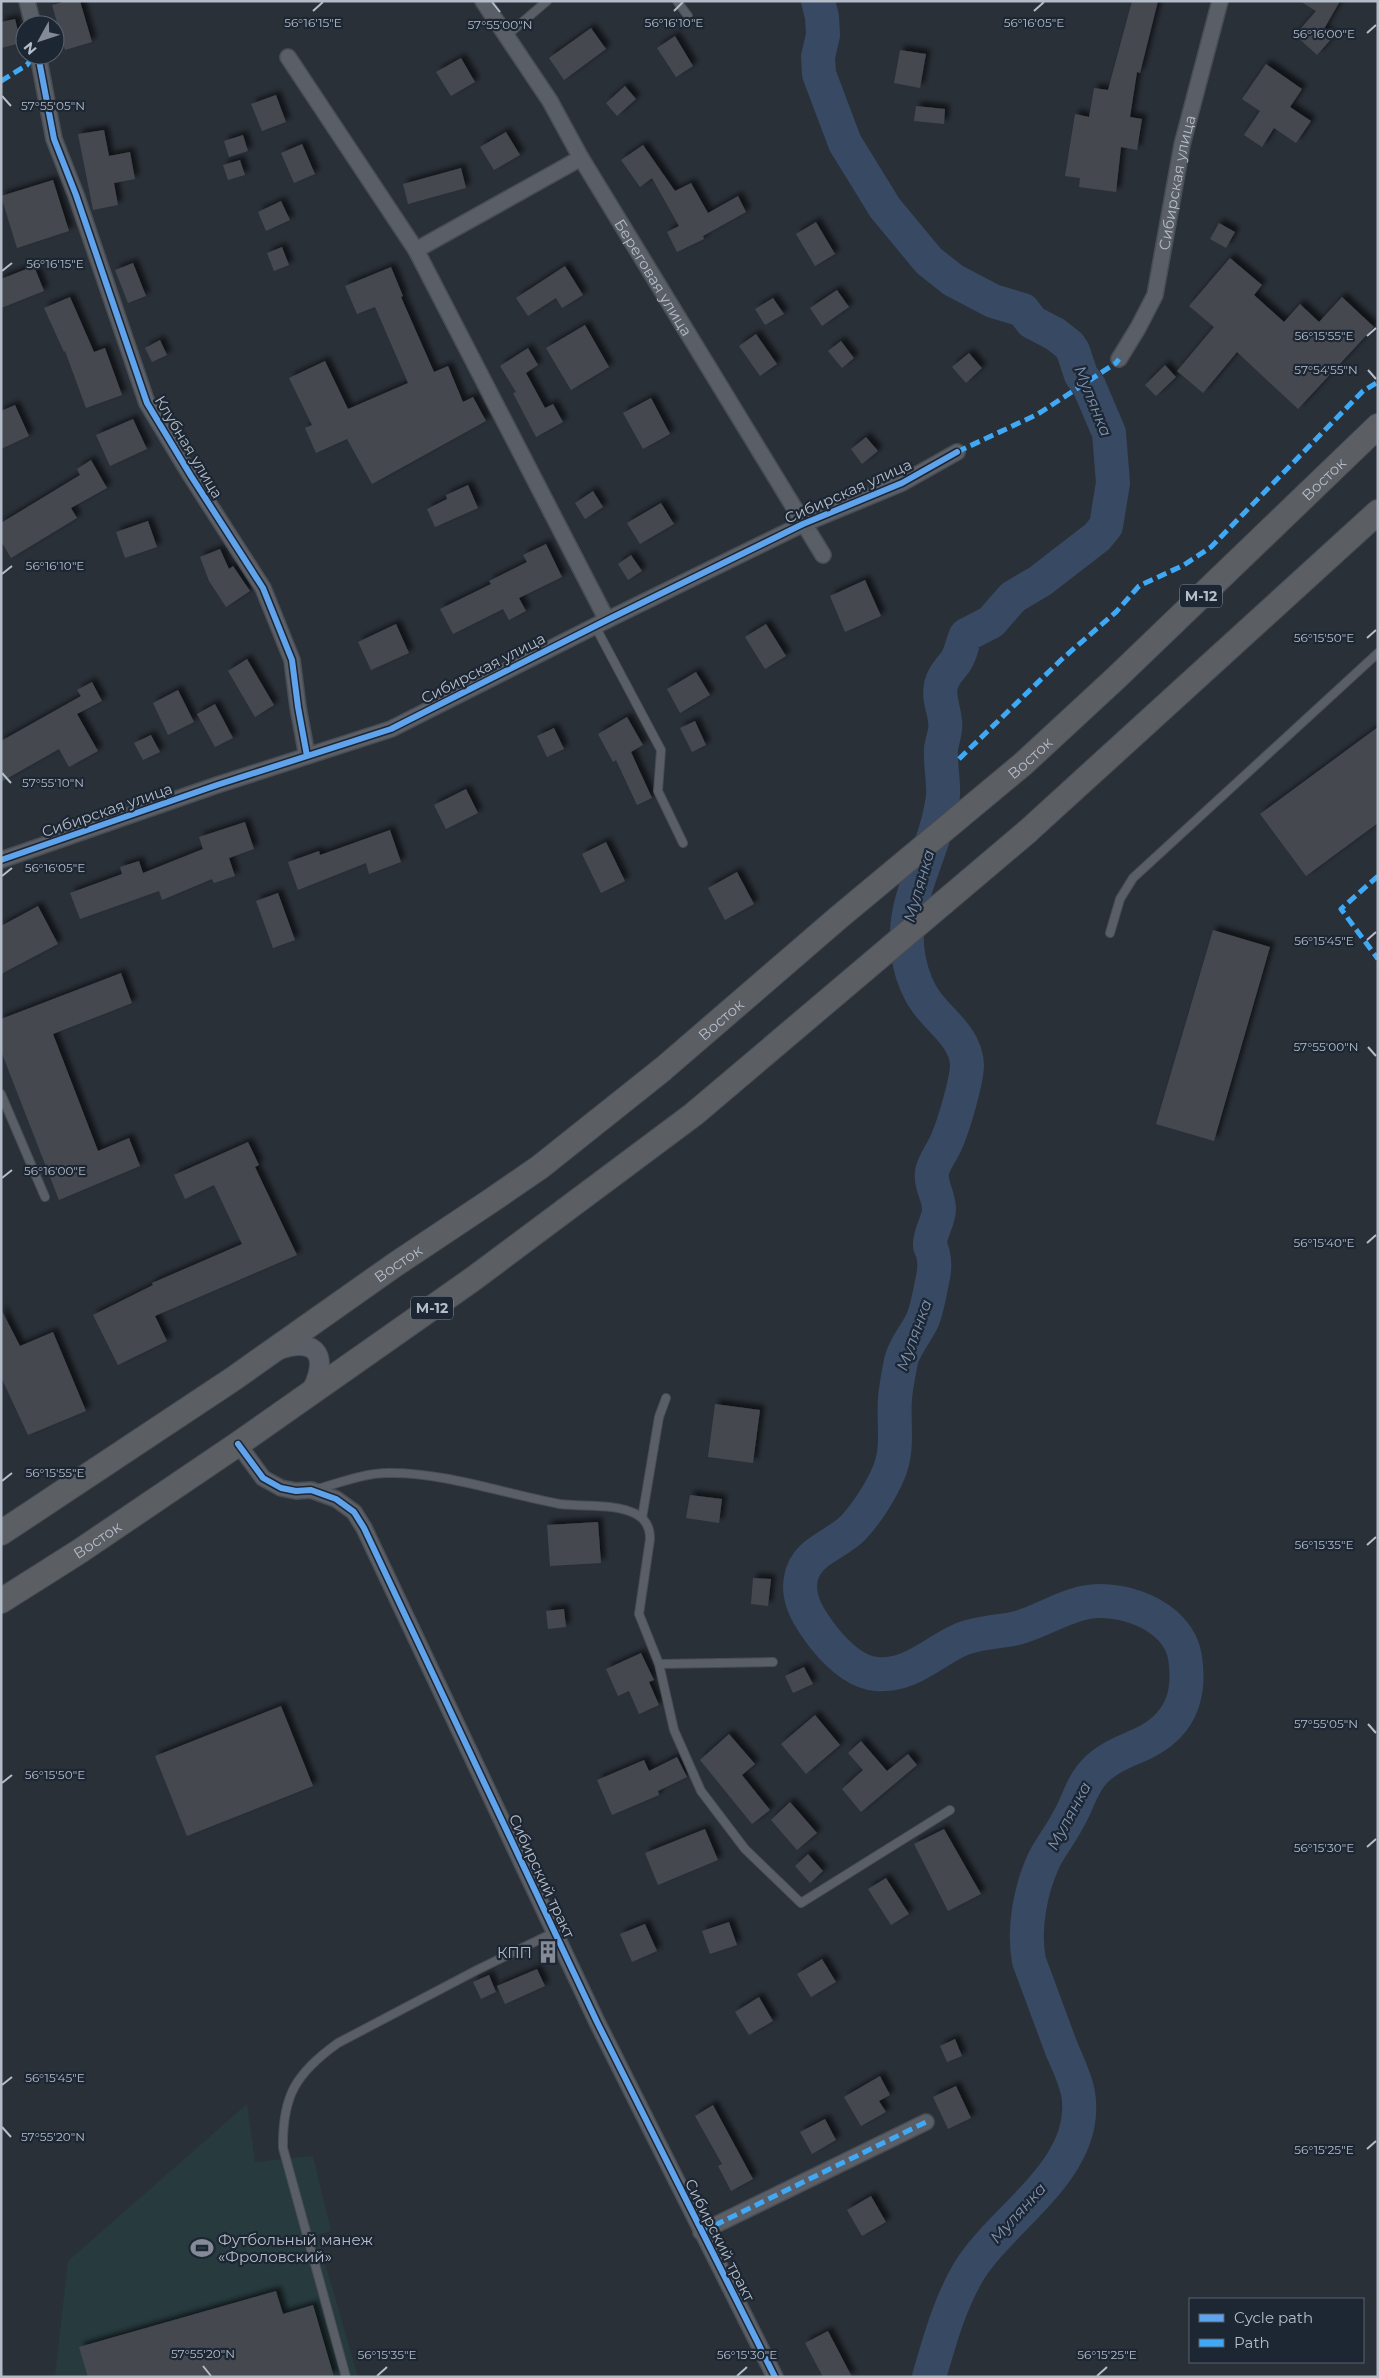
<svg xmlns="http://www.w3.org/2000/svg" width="1379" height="2378" viewBox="0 0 1379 2378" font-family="Montserrat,sans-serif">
  <defs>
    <filter id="shadow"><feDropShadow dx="4.5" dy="-4.5" stdDeviation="2.5" flood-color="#0009"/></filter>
  </defs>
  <rect width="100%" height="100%" fill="#2a3038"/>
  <path fill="#273a3e" d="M247,2104L255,2162L313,2156L331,2231L317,2235L358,2377H55L68,2261Z"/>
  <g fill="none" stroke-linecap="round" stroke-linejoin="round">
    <path stroke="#384963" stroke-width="34" d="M818,1L822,17L823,35L818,57L819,74L845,143L885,208L929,261L953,280L993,301L1023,310L1032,322L1055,334L1069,345L1073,351L1081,375L1089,386L1109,433L1113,483L1106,526L1097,537L1040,581L1013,597L991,622L966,635C962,643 961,654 956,661C950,670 944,673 941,685C938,699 944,708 945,721C947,730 942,740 941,749C940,765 944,781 943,796C937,852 897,902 909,960C912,975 918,991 927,1003C942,1023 966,1038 967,1065C967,1080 954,1124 948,1138C944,1150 934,1161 932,1172C930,1185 939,1196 939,1209C939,1221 929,1234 930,1245C930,1248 933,1251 933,1254C935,1262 934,1274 932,1282C930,1293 927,1308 923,1319C917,1333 905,1345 901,1361C899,1372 896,1386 895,1398C893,1423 899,1448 889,1472C881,1491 867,1513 853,1528C835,1546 806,1551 801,1578C796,1600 811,1621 824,1638C837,1654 855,1672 876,1674C911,1677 932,1652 962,1639C979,1632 999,1632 1017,1628C1039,1622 1057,1610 1079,1604C1117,1593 1178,1614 1185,1657C1191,1696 1180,1725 1144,1743C1127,1751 1108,1757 1095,1771C1081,1785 1078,1804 1068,1820C1061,1834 1051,1846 1044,1860C1030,1890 1023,1929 1029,1961C1040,1991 1051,2020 1062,2050C1068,2064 1075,2078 1078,2093C1091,2168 1003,2216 969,2271C949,2305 940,2340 929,2377"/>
  </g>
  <path fill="#444950" filter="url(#shadow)" d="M67,1H80L92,42L65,50L52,5Z
    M1132,1H1158L1140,73L1137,72L1130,117L1142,119L1137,150L1121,147L1116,192L1079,187L1080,178L1065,176L1075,114L1089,117L1094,88L1108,90Z
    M1300,1H1340L1324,29L1333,37L1317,55L1295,35L1316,11Z
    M15,19L21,43L1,48V22Z
    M591,28L606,49L564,80L549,58Z
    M675,36L693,66L676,77L657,48Z
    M900,50L926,54L920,88L894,83Z
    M461,58L475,82L451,96L436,72Z
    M1266,64L1302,89L1290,107L1311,121L1296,143L1274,128L1262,147L1244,135L1260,111L1242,99Z
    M625,86L636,99L617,116L606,103Z
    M276,95L286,122L262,131L251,104Z
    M916,106L945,109L944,124L914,121Z
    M104,130L109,156L130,152L135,179L114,183L118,205L93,210L78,134Z
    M506,132L520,155L494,170L480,147Z
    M243,135L248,151L229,157L224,141Z
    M302,144L315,174L294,183L281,153Z
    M643,145L675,191L691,183L708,213L738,196L746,212L703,236L704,239L677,252L667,232L679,226L652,178L640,187L621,160Z
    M240,160L245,175L228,180L223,165Z
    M461,168L466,188L408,204L403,184Z
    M53,180L69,231L17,248L1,196Z
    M281,201L290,220L266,231L258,212Z
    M816,222L835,254L815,266L796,234Z
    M1219,223L1235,232L1226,248L1210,239Z
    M282,247L289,265L274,271L267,253Z
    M1230,258L1262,285L1254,295L1284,322L1300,304L1319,322L1342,297L1374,327L1298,409L1237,352L1203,393L1177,371L1214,327L1189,306Z
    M133,263L146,296L128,303L115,270Z
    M34,266L44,291L1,308V279Z
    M565,266L583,295L562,308L556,298L528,316L516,298Z
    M391,267L403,296L401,297L434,372L448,366L463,402L473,397L486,421L372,484L347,439L316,453L305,428L312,425L289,378L325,361L348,409L408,383L375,307L357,314L345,286Z
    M837,290L849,307L822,326L810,308Z
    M70,297L94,352L105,348L122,395L86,408L65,351L64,352L44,308Z
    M773,298L784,314L765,325L755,309Z
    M585,325L609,367L571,390L546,348Z
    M756,334L777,364L760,376L739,346Z
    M160,340L167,355L152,362L145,348Z
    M841,341L854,358L842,368L828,351Z
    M528,348L538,365L526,373L545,408L553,404L563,422L536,437L513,393L516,392L500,366Z
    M969,353L982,368L966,383L952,367Z
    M1165,365L1176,377L1156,396L1145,385Z
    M651,398L670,434L643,449L623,413Z
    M15,405L29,436L1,449V411Z
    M133,419L147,449L110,466L96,435Z
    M866,437L878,451L862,464L851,449Z
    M91,460L107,488L71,508L77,518L11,558L1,541V523L80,475L77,469Z
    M468,485L478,508L435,527L427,509L447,499L446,495Z
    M593,491L603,507L585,519L575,503Z
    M661,503L674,524L640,544L627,523Z
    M148,521L157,547L125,558L116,532Z
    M546,544L562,577L519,598L526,611L509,620L503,609L453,634L440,609L491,584L489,581L527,562L523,555Z
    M220,549L229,569L233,566L250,591L226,607L209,581L200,557Z
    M631,555L642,571L628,580L618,564Z
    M865,580L881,616L845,632L830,596Z
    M396,624L409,653L371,670L358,642Z
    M766,624L786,656L765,669L745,637Z
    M247,659L274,705L255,717L228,671Z
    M696,672L710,695L680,713L667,689Z
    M92,682L102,701L77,714L98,751L69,767L59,749L1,782V741L81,696L77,690Z
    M178,690L194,722L168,735L153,703Z
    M215,704L233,738L215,747L197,714Z
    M627,717L643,745L631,752L652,798L637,805L616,760L613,762L598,734Z
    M695,721L706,745L692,752L680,728Z
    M1378,727V823L1306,876L1260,814Z
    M554,728L564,749L547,757L537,736Z
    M151,735L160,752L143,760L134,743Z
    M466,789L478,813L446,829L434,805Z
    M245,822L254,849L229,858L235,876L214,883L212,879L162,900L159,891L80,919L70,893L122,874L120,867L139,861L143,873L203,849L199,837Z
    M390,830L401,862L369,874L366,863L298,890L288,862L319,851L320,855Z
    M606,842L625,881L601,893L582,854Z
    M737,872L754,904L725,920L708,888Z
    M278,893L295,940L273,948L256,901Z
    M38,906L58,944L1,974V926Z
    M1213,930L1270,947L1214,1141L1156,1124Z
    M121,973L132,1003L53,1034L98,1151L129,1138L140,1166L59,1200L1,1051V1019Z
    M248,1142L259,1165L255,1167L297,1255L155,1316L167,1341L118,1365L93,1315L153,1285L152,1283L242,1244L214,1185L185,1199L174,1175Z
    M1,1309L20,1346L53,1332L86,1411L28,1435L1,1377Z
    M715,1404L760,1410L753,1463L708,1457Z
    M690,1495L722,1499L719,1523L686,1518Z
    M598,1522L601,1563L550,1566L547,1525Z
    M753,1578L771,1579L768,1606L751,1604Z
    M564,1609L566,1627L548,1629L546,1611Z
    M641,1653L654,1680L649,1682L659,1705L639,1714L629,1691L618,1696L606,1669Z
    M804,1667L813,1684L793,1693L785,1676Z
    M281,1706L313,1786L187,1836L155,1756Z
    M815,1715L840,1745L806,1774L781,1744Z
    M729,1734L755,1764L742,1775L770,1810L752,1824L700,1760Z
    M861,1741L887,1771L908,1754L917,1765L861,1812L842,1789L863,1770L848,1753Z
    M677,1757L687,1777L658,1791L659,1795L612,1815L597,1780L644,1760L649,1771Z
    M790,1802L817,1833L797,1850L771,1820Z
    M705,1829L718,1860L658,1885L645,1853Z
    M944,1829L981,1894L948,1911L914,1844Z
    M808,1854L823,1871L810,1883L795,1866Z
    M886,1878L909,1914L891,1925L868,1889Z
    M729,1922L737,1945L710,1954L702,1931Z
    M645,1924L657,1951L632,1962L620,1934Z
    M822,1959L836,1982L811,1997L797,1974Z
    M537,1969L545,1986L505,2004L497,1986Z
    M489,1975L496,1992L481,1999L473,1982Z
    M759,1997L773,2021L749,2035L735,2012Z
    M955,2039L962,2056L947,2062L940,2046Z
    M880,2076L890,2095L879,2101L886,2112L861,2126L844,2097Z
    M956,2086L971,2118L948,2129L933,2097Z
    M713,2105L753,2179L731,2191L718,2166L722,2164L695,2116Z
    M825,2119L836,2140L812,2154L800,2132Z
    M871,2196L886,2222L862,2236L847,2210Z
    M276,2291L283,2314L313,2305L334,2377H88L79,2347Z
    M828,2331L852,2377H823L805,2343Z"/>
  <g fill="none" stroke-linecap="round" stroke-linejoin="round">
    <defs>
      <path id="service" d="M677,1L688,16
        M505,37L547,1
        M595,626L661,750L658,791L683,843
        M1110,933L1120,899L1133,878L1378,653
        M1,1094L45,1197
        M317,1489C339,1483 364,1473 388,1473C444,1472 505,1494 560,1504C584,1507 614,1503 636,1514C646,1519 650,1528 650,1539L639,1614L659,1664L674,1730L701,1791L745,1849L801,1903L950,1810
        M642,1518L659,1417L666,1398
        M659,1664L773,1662
        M346,2377L283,2148C282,2096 296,2073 338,2043L477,1970L555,1932"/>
      <g id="minor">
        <path d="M27,1L33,25"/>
        <path id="s1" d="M483,1L550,101L581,158L823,555"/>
        <path d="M38,55L54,139L76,195L147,403L191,476L263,588L292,660L298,707L307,756"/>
        <path d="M288,57L416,250L607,620"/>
        <path d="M416,250L581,158"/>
        <path id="s2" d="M1119,359L1138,328L1155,295L1182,145L1220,1"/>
        <path d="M1,860L217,785L391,729L607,620L803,524L902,483L957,452"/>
        <path d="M238,1444L263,1478L281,1488L296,1491L311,1490L336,1499L354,1512L364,1528L597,2022L775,2377"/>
        <path d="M701,2232L926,2122"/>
      </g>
      <path id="tertiary" d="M278,1350C320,1335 329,1360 310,1393"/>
      <g id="trunk">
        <path id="s3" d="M1,1533L233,1379L396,1264L492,1200L540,1167L663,1069L838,918L1023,764L1116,678L1378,426"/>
        <path id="s4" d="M1,1601L80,1551L238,1444L473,1279L694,1114L1028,831L1378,512"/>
      </g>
    </defs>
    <use href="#service" stroke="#484c53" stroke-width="10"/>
    <use href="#minor" stroke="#484c53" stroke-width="18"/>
    <use href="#tertiary" stroke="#484c53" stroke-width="21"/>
    <use href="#trunk" stroke="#474c53" stroke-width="26"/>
    <use href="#service" stroke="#5a5e66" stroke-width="8"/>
    <use href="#minor" stroke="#5a5e66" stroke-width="15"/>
    <use href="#tertiary" stroke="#5a5e66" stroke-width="19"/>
    <use href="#trunk" stroke="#5b5f64" stroke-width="24"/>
    <path stroke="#3fa9f5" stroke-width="5" stroke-dasharray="10 5" stroke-linecap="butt" d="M1,81L27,65L34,55
      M957,452L1038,414L1116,363L1119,359
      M959,759L1062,659L1116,612L1139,586L1184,565L1211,547L1363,391L1378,382
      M1378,876L1341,909L1378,959
      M701,2232L926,2122"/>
    <defs>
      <path id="cycleway" d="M38,55L54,139L76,195L147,403L191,476L263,588L292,660L298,707L307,756
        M1,860L217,785L391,729L607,620L803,524L902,483L957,452
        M238,1444L263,1478L281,1488L296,1491L311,1490L336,1499L354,1512L364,1528L597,2022L775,2377"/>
    </defs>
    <use href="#cycleway" stroke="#1d2633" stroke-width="9"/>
    <use href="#cycleway" stroke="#60a3ed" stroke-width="6"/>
  </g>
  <path fill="none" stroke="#b4bcc9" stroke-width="2" d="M492,2L500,12M313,11L323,2M674,11L683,2M1034,11L1044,2M1367,33L1376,25M2,96L11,106M2,271L12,263M1367,336L1376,328M1368,370L1376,379M2,574L12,566M1367,638L1376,630M2,773L11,783M2,876L12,868M1367,940L1376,932M1368,1047L1376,1056M2,1178L12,1170M1367,1243L1376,1235M2,1481L12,1473M1367,1545L1376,1537M1368,1724L1376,1733M2,1783L12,1775M1367,1847L1376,1839M2,2085L12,2077M2,2127L11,2137M1367,2149L1376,2141M203,2366L211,2376M377,2376L387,2367M737,2376L747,2367M1097,2376L1107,2367"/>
  <defs>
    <symbol id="building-bare" viewBox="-9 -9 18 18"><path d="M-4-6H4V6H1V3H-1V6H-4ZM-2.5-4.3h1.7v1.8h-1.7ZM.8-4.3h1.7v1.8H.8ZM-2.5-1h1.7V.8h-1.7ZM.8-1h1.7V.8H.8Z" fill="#848b96" stroke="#1d2633" stroke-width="2.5" paint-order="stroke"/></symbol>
    <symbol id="stadium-bare" viewBox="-9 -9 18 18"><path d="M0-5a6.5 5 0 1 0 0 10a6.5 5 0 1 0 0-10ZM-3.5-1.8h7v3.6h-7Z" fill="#848b96" stroke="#1d2633" stroke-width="2.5" paint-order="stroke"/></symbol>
  </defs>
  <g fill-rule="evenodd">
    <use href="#building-bare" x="532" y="1936" width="32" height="32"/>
    <use href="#stadium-bare" x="186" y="2232" width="32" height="32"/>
  </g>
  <g text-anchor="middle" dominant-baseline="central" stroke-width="4.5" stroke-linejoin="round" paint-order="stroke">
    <g fill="#1d2633" stroke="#878f9c" stroke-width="1">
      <rect x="1180" y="584.5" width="42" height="23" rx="4"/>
      <rect x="411" y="1296.5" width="42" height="23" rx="4"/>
    </g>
    <g font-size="14" font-weight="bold" fill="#b4bcc9">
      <text x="1201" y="596">М-12</text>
      <text x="432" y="1308">М-12</text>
    </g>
    <g font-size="15" fill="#b4bcc9" stroke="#1d2633">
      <text stroke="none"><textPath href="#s2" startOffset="188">Сибирская улица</textPath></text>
      <text stroke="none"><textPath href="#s1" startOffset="325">Береговая улица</textPath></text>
      <text transform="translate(189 447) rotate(59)">Клубная улица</text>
      <text stroke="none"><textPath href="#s3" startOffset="1695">Восток</textPath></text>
      <text transform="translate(848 491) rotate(-24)">Сибирская улица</text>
      <text transform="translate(483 668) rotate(-27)">Сибирская улица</text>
      <text stroke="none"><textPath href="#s3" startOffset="1290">Восток</textPath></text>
      <text transform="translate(107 810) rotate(-19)">Сибирская улица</text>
      <text stroke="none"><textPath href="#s3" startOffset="885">Восток</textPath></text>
      <text stroke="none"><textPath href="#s3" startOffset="480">Восток</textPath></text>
      <text stroke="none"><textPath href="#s4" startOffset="114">Восток</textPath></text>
      <text transform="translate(542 1876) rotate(65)">Сибирский тракт</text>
      <text transform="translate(720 2240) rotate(63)">Сибирский тракт</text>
    </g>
    <g font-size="15" fill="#b4bcc9" stroke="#1d2633" text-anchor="end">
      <text x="532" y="1952">КПП</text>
      <text x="218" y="2239" text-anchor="start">Футбольный манеж<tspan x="218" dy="17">«Фроловский»</tspan></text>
    </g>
    <g font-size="16" font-style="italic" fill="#7c92b1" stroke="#1d2633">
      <text transform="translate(1093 401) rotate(68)">Мулянка</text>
      <text transform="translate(919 886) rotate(-74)">Мулянка</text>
      <text transform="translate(914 1335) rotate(-70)">Мулянка</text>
      <text transform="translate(1069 1816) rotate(-62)">Мулянка</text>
      <text transform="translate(1018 2213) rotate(-48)">Мулянка</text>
    </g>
  </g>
  <g font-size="12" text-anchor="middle" fill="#b4bcc9" stroke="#1d2633" stroke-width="4.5" stroke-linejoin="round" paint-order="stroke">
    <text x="674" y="27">56°16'10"E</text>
    <text x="313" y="27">56°16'15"E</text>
    <text x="1034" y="27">56°16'05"E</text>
    <text x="500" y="29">57°55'00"N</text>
    <text x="1324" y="38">56°16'00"E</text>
    <text x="53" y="110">57°55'05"N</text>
    <text x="55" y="268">56°16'15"E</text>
    <text x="1324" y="340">56°15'55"E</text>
    <text x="1326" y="374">57°54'55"N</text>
    <text x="55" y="570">56°16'10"E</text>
    <text x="1324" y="642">56°15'50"E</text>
    <text x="53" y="787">57°55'10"N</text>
    <text x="55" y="872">56°16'05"E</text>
    <text x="1324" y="945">56°15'45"E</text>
    <text x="1326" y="1051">57°55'00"N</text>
    <text x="55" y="1175">56°16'00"E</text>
    <text x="1324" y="1247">56°15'40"E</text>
    <text x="55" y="1477">56°15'55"E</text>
    <text x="1324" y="1549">56°15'35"E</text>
    <text x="1326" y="1728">57°55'05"N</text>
    <text x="55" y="1779">56°15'50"E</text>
    <text x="1324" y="1852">56°15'30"E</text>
    <text x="55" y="2082">56°15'45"E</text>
    <text x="53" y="2141">57°55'20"N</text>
    <text x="1324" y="2154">56°15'25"E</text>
    <text x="203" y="2358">57°55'20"N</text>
    <text x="387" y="2359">56°15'35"E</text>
    <text x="747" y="2359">56°15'30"E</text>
    <text x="1107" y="2359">56°15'25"E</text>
  </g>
  <rect width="1379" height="2378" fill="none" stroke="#b4bcc9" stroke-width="5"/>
  <rect x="1189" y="2298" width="175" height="65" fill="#1d2633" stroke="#59626f"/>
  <rect x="1199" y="2314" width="25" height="8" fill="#60a3ed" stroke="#59626f"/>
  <text x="1234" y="2323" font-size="15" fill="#b4bcc9">Cycle path</text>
  <rect x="1199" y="2339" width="25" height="8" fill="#3fa9f5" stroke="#59626f"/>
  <text x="1234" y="2348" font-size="15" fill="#b4bcc9">Path</text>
  <g transform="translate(40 40) rotate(230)"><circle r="24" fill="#1d2633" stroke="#59626f"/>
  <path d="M0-4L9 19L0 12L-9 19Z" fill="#848b96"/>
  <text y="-8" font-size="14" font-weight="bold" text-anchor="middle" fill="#b4bcc9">N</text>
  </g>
</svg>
